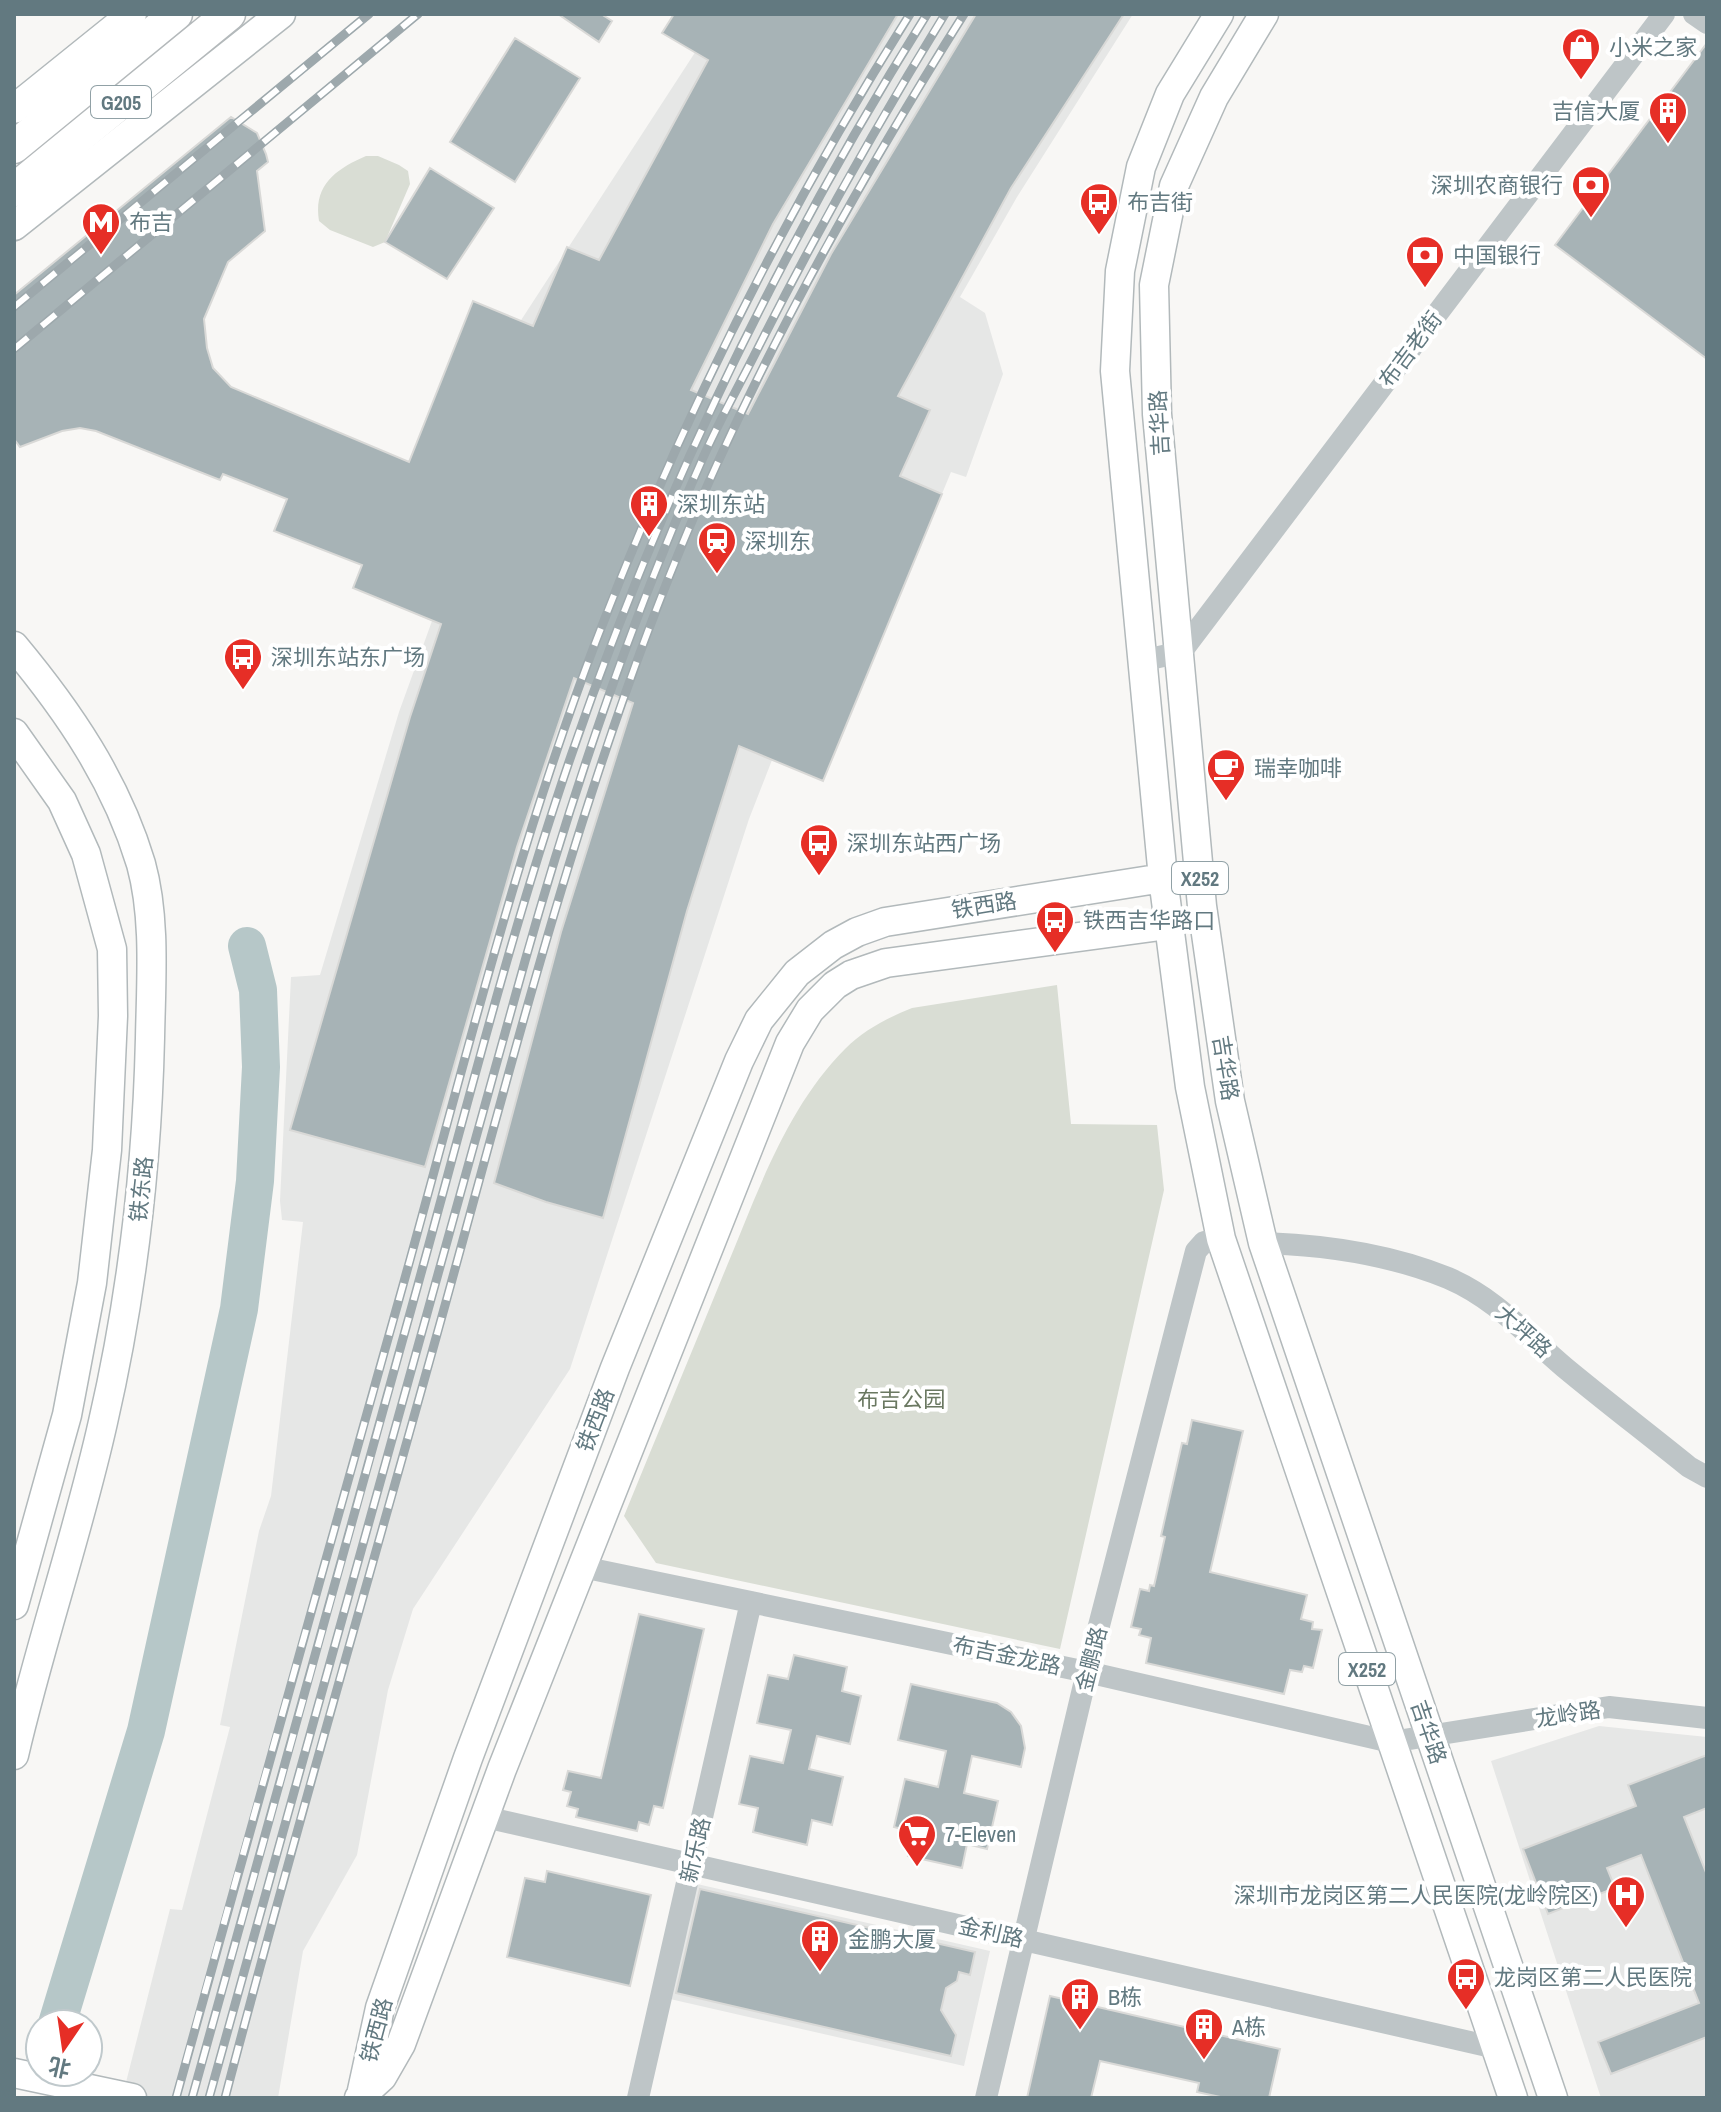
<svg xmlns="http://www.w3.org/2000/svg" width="1721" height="2112" viewBox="0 0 1721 2112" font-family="'Archivo Narrow','Noto Sans SC',sans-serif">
  <rect width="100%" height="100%" fill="#f8f7f5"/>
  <path fill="#e6e7e6" d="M720,14H1133L1017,197L960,297L985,313L1003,374L966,477L951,472L823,781L772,760L749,819L570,1369L413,1609L388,1690L357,1855L303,1951L278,2098H122L170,1909L182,1910L230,1727L220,1725L259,1531L271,1496L303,1222L282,1220L280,1201L291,977L320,975L399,712L432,621L353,588L362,565Z
    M1599,1726L1707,1737V2098H1601L1491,1761Z
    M697,1884L990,1951L964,2066L670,1999Z"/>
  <path fill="#d9ddd4" d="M366,156H378L399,165L408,171L410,184L385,242L373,247L330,230L319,221C313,185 336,169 366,156Z
    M1057,985L1071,1124L1157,1125L1164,1190L1060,1649L656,1563L624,1516C657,1435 691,1354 724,1273C756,1197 785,1109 845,1049C864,1030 887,1018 912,1008Z"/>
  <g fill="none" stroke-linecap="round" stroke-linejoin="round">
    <path stroke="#b6c7c8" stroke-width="38" d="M57,2024L146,1731L239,1309L255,1181L261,1067L258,990L247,946"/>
  </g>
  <path fill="#a7b3b6" stroke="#d9d9d7" stroke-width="2" d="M558,14H601L612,21L599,42Z
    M674,14H898L773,224L691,390L748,414L831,254L976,14H1124L1011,188L898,396L930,410L900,476L942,494L823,781L739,746L687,911L603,1218L546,1202L494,1183L561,932L633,703L574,678L517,847L425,1167L290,1130L410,717L441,624L353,588L362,565L274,531L287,499L223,474L220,480L96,431L80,428L62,431L20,447L14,439V295L231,117L257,133L266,154L268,162L257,171L265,231L228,262L204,319L207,348L213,368L231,387L409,462L473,301L533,326L567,247L599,260L708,60L662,33Z
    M515,38L580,78L515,182L450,142Z
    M1707,43V359L1555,245Z
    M430,168L494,208L447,279L385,242Z
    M1192,1420L1243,1431L1210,1572L1307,1595L1301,1619L1313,1622L1312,1629L1322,1630L1313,1668L1304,1666L1302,1672L1290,1670L1284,1694L1146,1663L1151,1638L1139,1635L1141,1629L1131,1627L1140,1589L1149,1591L1150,1585L1154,1586L1165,1537L1161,1536L1182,1443L1187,1444Z
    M639,1614L704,1629L663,1808L654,1806L649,1825L639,1822L637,1831L576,1817L578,1809L567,1806L571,1792L563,1790L568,1771L601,1778Z
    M794,1655L847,1667L842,1691L861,1696L850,1744L817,1736L809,1769L843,1777L832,1825L812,1820L807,1845L753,1832L758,1808L739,1804L750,1756L783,1763L791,1730L757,1723L768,1675L788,1679Z
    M911,1684L997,1703L1011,1712L1021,1726L1025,1748L1021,1767L972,1756L964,1793L998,1801L987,1849L967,1844L962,1868L908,1856L914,1832L894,1827L905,1779L938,1787L946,1751L898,1740Z
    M1707,1755V1808L1684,1817L1707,1875V2037L1611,2074L1598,2042L1699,2003L1641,1855L1607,1868L1615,1888L1548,1914L1523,1849L1636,1806L1628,1785Z
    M547,1871L651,1895L630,1986L507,1957L525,1878L545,1882Z
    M700,1889L975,1952L970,1975L959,1972L957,1981L946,1988L941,2010L956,2035L951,2056L676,1993Z
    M1050,1996L1280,2049L1269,2098H1225L1197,2092L1199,2083L1100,2061L1091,2098H1027Z"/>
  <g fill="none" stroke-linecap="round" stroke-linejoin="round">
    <defs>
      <path id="major" d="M1219,14L1170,94L1141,167L1120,271L1115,371L1163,878L1190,1087L1221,1239L1513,2098
        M1264,14L1214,97L1174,186L1154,285L1157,414L1202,906L1230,1101L1263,1243L1553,2098
        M14,109L132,14
        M14,226L281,14
        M14,646C69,712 116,781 141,864C156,918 151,982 150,1038C147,1168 132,1296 103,1422C78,1534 40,1643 14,1755
        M14,733L62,801L86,854L112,949L113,1016L107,1150L92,1283L67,1415L14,1605
        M14,2073L132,2098
        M361,2095L380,2008L468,1758L615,1368L739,1061L759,1020L797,973L833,945L857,932L885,922L1163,878
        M359,2098L382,2077L401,2044L502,1769L790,1043L810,1010L835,985L851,975L886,963L1168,925"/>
      <path id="highway" d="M14,147L176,14
        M14,190L229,14"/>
    </defs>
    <use href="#major" stroke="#b2b9bb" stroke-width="31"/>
    <use href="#highway" stroke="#b4b9bb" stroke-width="35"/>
    <path stroke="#bec5c7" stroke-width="22" d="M1694,14L1707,23
      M1141,661L1181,652L1664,14
      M1263,1243C1326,1245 1389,1254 1448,1278C1497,1299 1526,1335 1564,1367C1605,1401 1647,1433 1689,1467L1707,1477
      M582,1567L1087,1672L1391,1742L1609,1707L1707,1718
      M485,1817L1496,2048
      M638,2098L751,1602
      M986,2098L1087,1672L1196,1251L1204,1242L1221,1239"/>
    <use href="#major" stroke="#fff" stroke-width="28"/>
    <use href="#highway" stroke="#fff" stroke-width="32"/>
    <defs>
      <path id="rail" d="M14,307L369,14
        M14,349L418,14
        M176,2098C248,1832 324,1568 398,1303C460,1082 514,856 596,641C680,422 785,212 910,14
        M192,2098C264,1840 336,1582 407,1324C460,1135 507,942 571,756C660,496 781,247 927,14
        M209,2098L525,961C573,790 630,623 702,460C719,421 740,384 759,346C816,233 878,123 945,14
        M225,2098C291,1846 364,1596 434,1345C517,1048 589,746 717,464C788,308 873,159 964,14"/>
    </defs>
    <use href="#rail" stroke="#9da8ac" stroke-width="9"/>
    <use href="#rail" stroke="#fff" stroke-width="6" stroke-dasharray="18" stroke-linecap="butt"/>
  </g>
  <defs>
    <symbol id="shop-pin" viewBox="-11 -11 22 30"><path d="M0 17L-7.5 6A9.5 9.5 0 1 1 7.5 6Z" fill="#e62e26" stroke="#fff"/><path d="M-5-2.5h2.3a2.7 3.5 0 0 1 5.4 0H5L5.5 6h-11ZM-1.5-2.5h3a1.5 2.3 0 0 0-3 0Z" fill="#fff"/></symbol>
    <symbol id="building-pin" viewBox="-11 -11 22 30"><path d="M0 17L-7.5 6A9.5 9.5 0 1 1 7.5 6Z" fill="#e62e26" stroke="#fff"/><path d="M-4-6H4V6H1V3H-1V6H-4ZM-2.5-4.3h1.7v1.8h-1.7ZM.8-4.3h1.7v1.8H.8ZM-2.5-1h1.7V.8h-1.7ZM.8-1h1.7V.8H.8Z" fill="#fff"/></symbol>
    <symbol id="bank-pin" viewBox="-11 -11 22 30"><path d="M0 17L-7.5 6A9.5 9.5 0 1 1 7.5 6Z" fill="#e62e26" stroke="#fff"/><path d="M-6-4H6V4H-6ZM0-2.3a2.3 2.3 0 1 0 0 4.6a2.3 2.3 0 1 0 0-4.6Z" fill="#fff"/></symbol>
    <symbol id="bus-pin" viewBox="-11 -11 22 30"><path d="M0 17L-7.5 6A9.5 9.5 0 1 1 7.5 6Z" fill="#e62e26" stroke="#fff"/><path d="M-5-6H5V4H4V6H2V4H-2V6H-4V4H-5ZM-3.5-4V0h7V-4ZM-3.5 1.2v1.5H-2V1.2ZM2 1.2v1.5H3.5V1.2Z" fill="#fff"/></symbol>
    <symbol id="metro-pin" viewBox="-11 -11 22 30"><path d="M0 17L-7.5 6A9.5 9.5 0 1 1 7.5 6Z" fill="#e62e26" stroke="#fff"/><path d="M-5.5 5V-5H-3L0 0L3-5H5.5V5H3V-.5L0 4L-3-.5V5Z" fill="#fff"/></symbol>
    <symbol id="station-pin" viewBox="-11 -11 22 30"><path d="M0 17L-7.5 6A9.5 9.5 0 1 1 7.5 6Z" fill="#e62e26" stroke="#fff"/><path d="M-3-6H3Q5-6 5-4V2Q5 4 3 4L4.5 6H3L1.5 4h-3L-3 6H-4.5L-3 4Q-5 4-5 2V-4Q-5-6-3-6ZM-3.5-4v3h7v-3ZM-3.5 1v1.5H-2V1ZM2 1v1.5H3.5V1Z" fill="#fff"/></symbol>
    <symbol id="cafe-pin" viewBox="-11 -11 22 30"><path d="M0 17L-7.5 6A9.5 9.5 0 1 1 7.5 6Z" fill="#e62e26" stroke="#fff"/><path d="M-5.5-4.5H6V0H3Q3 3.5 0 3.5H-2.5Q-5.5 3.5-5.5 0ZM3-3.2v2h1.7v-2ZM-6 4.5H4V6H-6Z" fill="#fff"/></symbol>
    <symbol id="supermarket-pin" viewBox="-11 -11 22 30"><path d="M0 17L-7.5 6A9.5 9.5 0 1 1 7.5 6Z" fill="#e62e26" stroke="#fff"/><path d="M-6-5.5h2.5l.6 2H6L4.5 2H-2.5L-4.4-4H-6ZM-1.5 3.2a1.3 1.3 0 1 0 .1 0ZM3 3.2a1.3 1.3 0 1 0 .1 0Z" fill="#fff"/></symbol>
    <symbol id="hospital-pin" viewBox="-11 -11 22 30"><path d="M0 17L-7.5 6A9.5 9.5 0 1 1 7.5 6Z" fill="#e62e26" stroke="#fff"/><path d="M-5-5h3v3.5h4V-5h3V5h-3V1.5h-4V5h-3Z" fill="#fff"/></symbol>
  </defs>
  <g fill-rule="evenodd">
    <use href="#shop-pin" x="1559" y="25" width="44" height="60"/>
    <use href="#building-pin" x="1646" y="89" width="44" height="60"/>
    <use href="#bank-pin" x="1569" y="163" width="44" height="60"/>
    <use href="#bus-pin" x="1077" y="180" width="44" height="60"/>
    <use href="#metro-pin" x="79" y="200" width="44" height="60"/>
    <use href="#bank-pin" x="1403" y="233" width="44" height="60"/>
    <use href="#building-pin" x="627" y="482" width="44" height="60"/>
    <use href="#station-pin" x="695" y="519" width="44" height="60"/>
    <use href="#bus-pin" x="221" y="635" width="44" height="60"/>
    <use href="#cafe-pin" x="1204" y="746" width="44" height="60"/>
    <use href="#bus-pin" x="797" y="821" width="44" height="60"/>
    <use href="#bus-pin" x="1033" y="898" width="44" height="60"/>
    <use href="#supermarket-pin" x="895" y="1812" width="44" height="60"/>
    <use href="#hospital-pin" x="1604" y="1873" width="44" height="60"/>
    <use href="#building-pin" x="798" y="1917" width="44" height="60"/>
    <use href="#bus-pin" x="1444" y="1955" width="44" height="60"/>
    <use href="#building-pin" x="1058" y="1975" width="44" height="60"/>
    <use href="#building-pin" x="1182" y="2005" width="44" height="60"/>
  </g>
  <g text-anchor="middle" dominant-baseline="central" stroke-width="8" stroke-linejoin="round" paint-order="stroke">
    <g fill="#fff" stroke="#91a1a6" stroke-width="2">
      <rect x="91" y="86" width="60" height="32" rx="6"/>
      <rect x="1172" y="862" width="56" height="32" rx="6"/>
      <rect x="1339" y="1653" width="56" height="32" rx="6"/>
    </g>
    <g font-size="20" font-weight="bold" fill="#627980">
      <text x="121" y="102">G205</text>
      <text x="1200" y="878">X252</text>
      <text x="1367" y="1669">X252</text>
    </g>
    <g font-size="22" fill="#627980" stroke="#fff" text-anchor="start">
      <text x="1609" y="47">小米之家</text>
      <text x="1640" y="111" text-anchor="end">吉信大厦</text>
      <text x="1563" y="185" text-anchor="end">深圳农商银行</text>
      <text x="1127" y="202">布吉街</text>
      <text x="129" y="222">布吉</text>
      <text x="1453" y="255">中国银行</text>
      <text x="677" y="504">深圳东站</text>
      <text x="745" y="541">深圳东</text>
      <text x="271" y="657">深圳东站东广场</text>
      <text x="1254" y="768">瑞幸咖啡</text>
      <text x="847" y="843">深圳东站西广场</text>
      <text x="1083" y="920">铁西吉华路口</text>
      <text x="945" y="1834">7-Eleven</text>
      <text x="1598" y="1895" text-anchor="end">深圳市龙岗区第二人民医院(龙岭院区)</text>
      <text x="848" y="1939">金鹏大厦</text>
      <text x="1494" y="1977">龙岗区第二人民医院</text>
      <text x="1108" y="1997">B栋</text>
      <text x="1232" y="2027">A栋</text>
    </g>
    <g font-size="22" fill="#627980" stroke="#fff">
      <text transform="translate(1410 349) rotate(-53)">布吉老街</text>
      <text transform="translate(1159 423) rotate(-93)">吉华路</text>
      <text transform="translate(984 905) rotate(-9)">铁西路</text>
      <text transform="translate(1226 1068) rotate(81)">吉华路</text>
      <text transform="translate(141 1189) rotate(-84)">铁东路</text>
      <text transform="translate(1524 1331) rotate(42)">大坪路</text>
      <text transform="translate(595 1420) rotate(-69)">铁西路</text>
      <text transform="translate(1007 1655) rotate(12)">布吉金龙路</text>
      <text transform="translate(1091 1659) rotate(-76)">金鹏路</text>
      <text transform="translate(1568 1714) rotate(-9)">龙岭路</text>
      <text transform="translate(1429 1732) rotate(71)">吉华路</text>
      <text transform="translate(695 1850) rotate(-77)">新乐路</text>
      <text transform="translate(991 1932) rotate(13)">金利路</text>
      <text transform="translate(376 2030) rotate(-75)">铁西路</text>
    </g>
    <g font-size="22" fill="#6a7861" stroke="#fff">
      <text x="901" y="1399">布吉公园</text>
    </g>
  </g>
  <rect width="1721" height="2112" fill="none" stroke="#627980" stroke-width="32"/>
  <g transform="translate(64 2048) rotate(193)"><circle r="38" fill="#ffffff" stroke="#c0c9cc" stroke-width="2"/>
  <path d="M0-6L14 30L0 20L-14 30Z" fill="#e62e26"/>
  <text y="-12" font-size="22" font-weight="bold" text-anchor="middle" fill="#627980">北</text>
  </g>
</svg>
